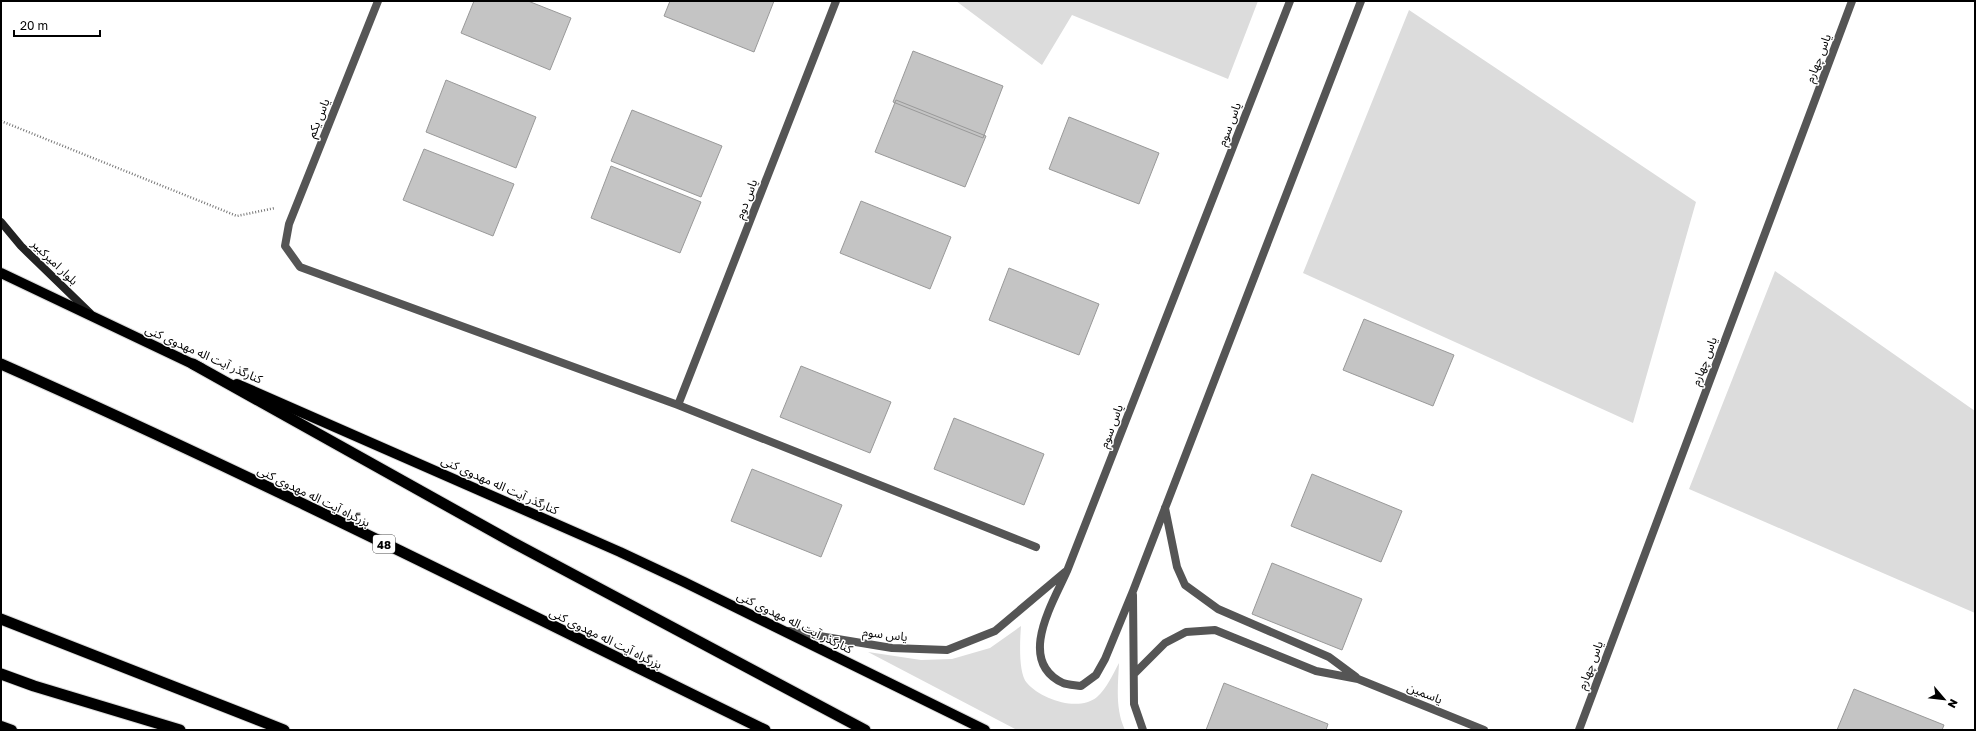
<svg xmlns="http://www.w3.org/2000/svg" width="1976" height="731" viewBox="0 0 1976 731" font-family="'Golos Text','Noto Sans Arabic',sans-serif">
  <rect width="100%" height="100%" fill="#fff"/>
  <path fill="#dcdcdc" d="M956,1H1258L1228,79L1072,15L1042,65Z
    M1409,10L1696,202L1633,423L1303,273Z
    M1775,271L1975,411V613L1689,489Z
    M1021,626C1020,640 1018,673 1027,683C1042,700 1079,712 1097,697C1107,688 1113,674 1119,663C1118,686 1115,709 1125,730H1017L868,652L921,660L952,659L990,648Z"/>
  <path fill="#c4c4c4" stroke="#999" d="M474,1H528L571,18L550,70L461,33Z
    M670,1H774L754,52L664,16Z
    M913,51L1003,86L983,138L893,102Z
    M446,80L536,117L516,168L426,132Z
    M896,100L986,136L965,187L875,152Z
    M632,110L722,146L701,197L611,161Z
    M1069,117L1159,153L1139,204L1049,169Z
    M424,149L514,184L493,236L403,200Z
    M611,166L701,202L680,253L591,218Z
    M861,201L951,237L930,289L840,253Z
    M1009,268L1099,304L1079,355L989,320Z
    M1364,319L1454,355L1433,406L1343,370Z
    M801,366L891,402L870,453L780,417Z
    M954,418L1044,454L1024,505L934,469Z
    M752,469L842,505L821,557L731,521Z
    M1312,474L1402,511L1381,562L1291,526Z
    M1272,563L1362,599L1342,650L1252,614Z
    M1224,683L1328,724L1326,730H1206Z
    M1854,689L1944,725L1942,730H1837Z"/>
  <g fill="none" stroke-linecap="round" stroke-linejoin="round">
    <defs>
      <path id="primary" d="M1,273L201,368
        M237,384L620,552L684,582L985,730
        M1,726L12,730"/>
      <path id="trunk" d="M1,364C259,478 511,606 765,730
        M193,364L512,542L865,730
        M1,619L284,730
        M1,674L34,686L180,730"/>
    </defs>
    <use href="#primary" stroke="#dbdbdb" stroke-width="12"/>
    <use href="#trunk" stroke="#dbdbdb" stroke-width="13"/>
    <path stroke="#777" stroke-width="2.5" stroke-dasharray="1 2" stroke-linecap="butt" d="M1,121L237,216L275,208"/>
    <path stroke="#555" stroke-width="8" d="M378,1L289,224L285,246L300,267L678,405L1036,547
      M678,405L836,1
      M1579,730L1852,1"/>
    <path stroke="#555" stroke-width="8" d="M1290,1L1067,571C1053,603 1016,661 1063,683C1068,685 1076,685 1081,686L1096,675L1105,659L1133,591L1361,1
      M1165,508L1177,567L1185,585L1218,609L1329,657L1356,677
      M1133,595L1134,704L1143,730
      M789,631L892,648L947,650L995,631L1065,572
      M1134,674L1165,643L1186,632L1215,630L1316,671L1358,679L1484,730"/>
    <path stroke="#222" stroke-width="8" d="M1,222L21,246L90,313"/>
    <use href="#primary" stroke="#000" stroke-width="10"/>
    <use href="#trunk" stroke="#000" stroke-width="11"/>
  </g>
  <g text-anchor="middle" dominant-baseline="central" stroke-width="3" stroke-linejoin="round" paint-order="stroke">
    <rect fill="#fff" stroke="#4c4c4c" stroke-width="1" x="373" y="535" width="22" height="18" rx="3"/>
    <g font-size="11" font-weight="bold" fill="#000">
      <text x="384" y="544">48</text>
    </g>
    <g font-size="12" fill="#000" stroke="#fff">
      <text transform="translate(1818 58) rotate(-69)">یاس چهارم</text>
      <text transform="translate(318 118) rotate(-68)">یاس یکم</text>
      <text transform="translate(1229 124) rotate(-69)">یاس سوم</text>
      <text transform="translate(746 199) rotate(-69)">یاس دوم</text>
      <text transform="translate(55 262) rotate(44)">بلوار امیرکبیر</text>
      <text transform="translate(204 354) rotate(24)">کنارگذر آیت اله مهدوی کنی</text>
      <text transform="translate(1704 361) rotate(-69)">یاس چهارم</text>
      <text transform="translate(1111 426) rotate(-69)">یاس سوم</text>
      <text transform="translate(500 485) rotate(24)">کنارگذر آیت اله مهدوی کنی</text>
      <text transform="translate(314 496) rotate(26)">بزرگراه آیت اله مهدوی کنی</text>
      <text transform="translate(795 622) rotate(26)">کنارگذر آیت اله مهدوی کنی</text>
      <text transform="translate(885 634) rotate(7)">یاس سوم</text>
      <text transform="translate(606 638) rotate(26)">بزرگراه آیت اله مهدوی کنی</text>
      <text transform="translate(1590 665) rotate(-69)">یاس چهارم</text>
      <text transform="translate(1425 693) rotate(22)">یاسمین</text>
    </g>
  </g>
  <rect width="1976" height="731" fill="none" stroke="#000000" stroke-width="4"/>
  <g transform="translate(1944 699) rotate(118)" stroke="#ffffff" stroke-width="3" paint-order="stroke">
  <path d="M0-3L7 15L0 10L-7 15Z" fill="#000000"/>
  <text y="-6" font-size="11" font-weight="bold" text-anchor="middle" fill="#000000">N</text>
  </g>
  <path d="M14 30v6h86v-6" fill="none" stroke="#000000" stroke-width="2"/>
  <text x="20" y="30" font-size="12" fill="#000000" stroke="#ffffff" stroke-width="3" paint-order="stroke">20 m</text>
</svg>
